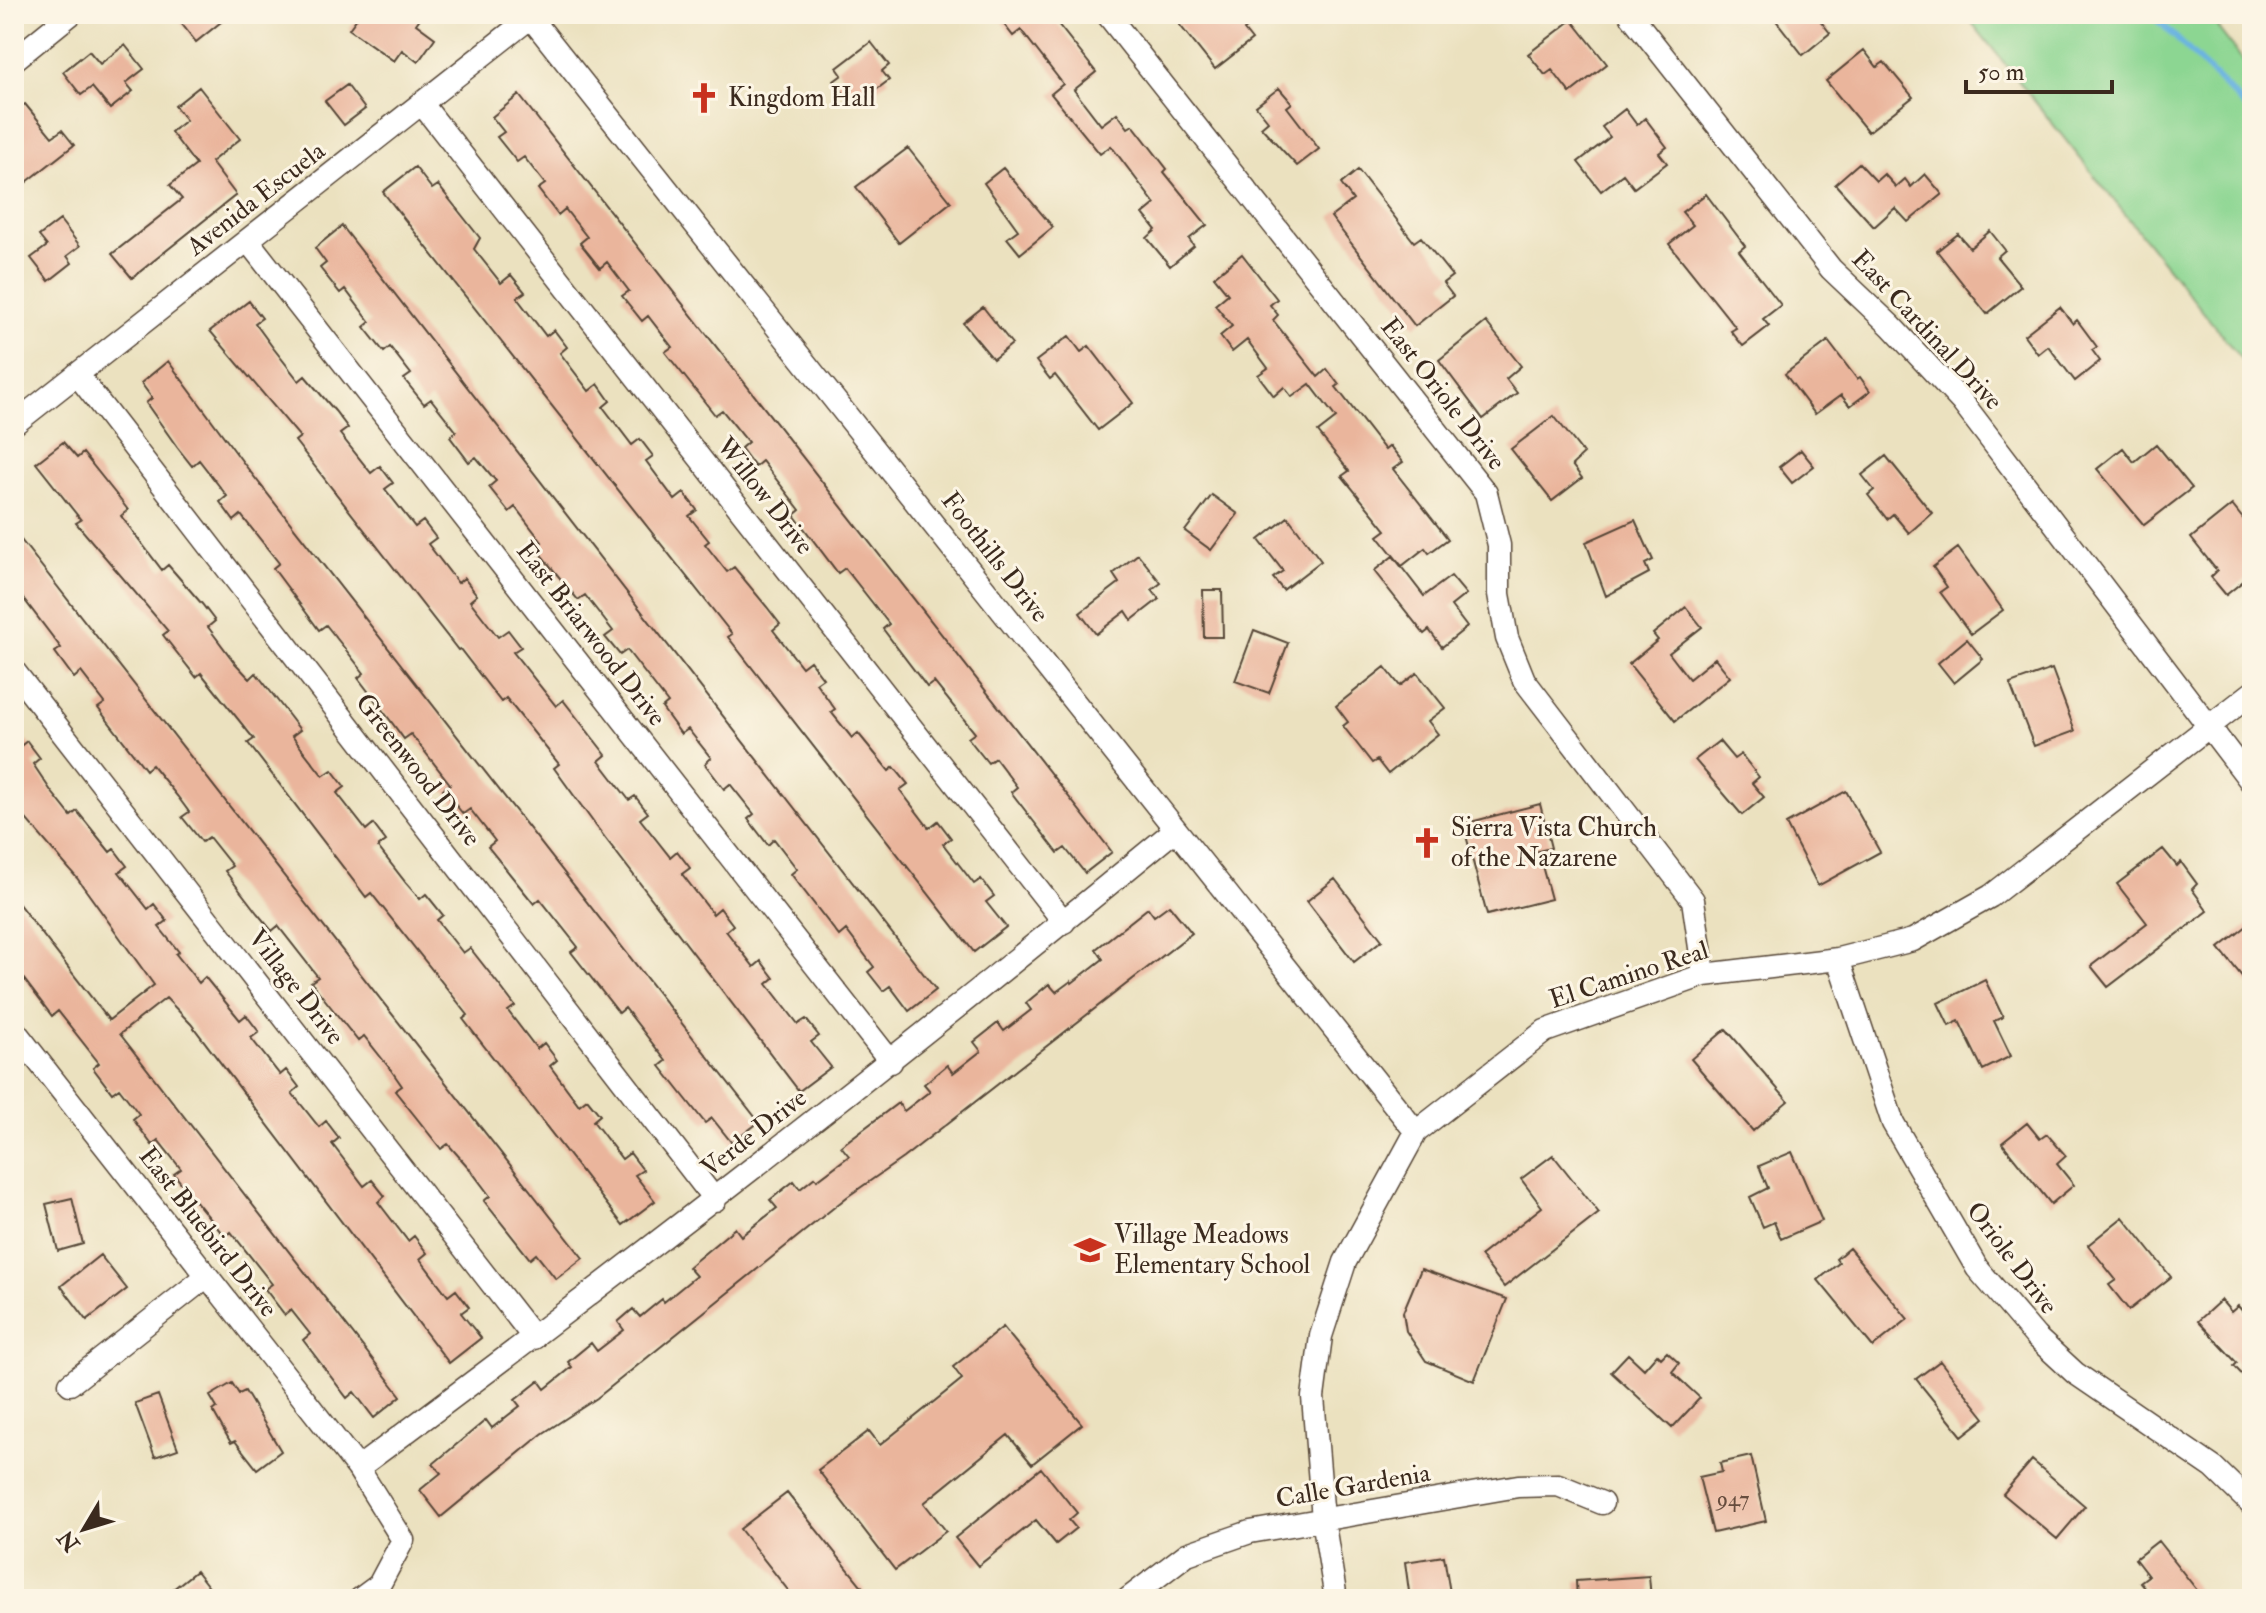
<svg xmlns="http://www.w3.org/2000/svg" width="2266" height="1613" viewBox="0 0 2266 1613" font-family="'IM FELL Double Pica',serif">
  <rect width="100%" height="100%" fill="#fcf5e5"/>
  <filter id="ink" filterUnits="userSpaceOnUse"><feTurbulence type="fractalNoise" baseFrequency=".0125" numOctaves="2"/><feDisplacementMap in="SourceGraphic" scale="16" xChannelSelector="R" yChannelSelector="G"/><feConvolveMatrix kernelMatrix="1 2 1 2 8 2 1 2 1" color-interpolation-filters="sRGB"/></filter>
  <filter id="wash" filterUnits="userSpaceOnUse"><feTurbulence type="fractalNoise" baseFrequency=".006" numOctaves="4" result="noise"/><feDisplacementMap in="SourceGraphic" scale="32" xChannelSelector="R" yChannelSelector="G"/><feGaussianBlur stdDeviation="1.8" result="paint"/><feColorMatrix in="noise" values="0 0 0 0 0 0 0 0 0 0 0 0 0 0 0 0 0 1.4 0 .05"/><feComposite in="paint" operator="in"/></filter>
  <g filter="url(#wash)">
    <rect width="100%" height="100%" fill="#ebe1bf"/>
    <path fill="#8cd692" stroke="#648058" stroke-width="2" d="M1965,14H2207L2252,72V373Z"/>
    <g fill="none" stroke-linecap="round" stroke-linejoin="round">
      <path stroke="#6ab3e1" stroke-width="6" d="M2152,14L2252,113"/>
    </g>
    <g id="blocks">
      <path fill="#eab59c" d="M174,14H231L196,42Z
        M360,14H423L416,24L435,38L418,62L402,50L394,61L349,29Z
        M996,14H1050L1096,72L1074,90L1101,125L1117,113L1128,128L1133,125L1167,169L1164,172L1207,225L1189,239L1194,246L1170,266L1147,238L1156,230L1143,214L1155,204L1111,146L1100,154L1051,94L1063,84L1021,30L1013,36Z
        M1171,14H1244L1252,24L1244,30L1252,40L1215,69Z
        M1771,14H1815L1830,33L1803,55Z
        M1572,20L1607,64L1570,93L1552,70L1545,75L1528,54Z
        M871,42L889,65L882,71L889,80L860,102L855,95L849,100L834,81L842,75L837,68Z
        M125,45L144,69L126,83L133,91L110,109L92,87L81,95L63,72L89,51L100,64Z
        M1864,50L1877,67L1884,62L1913,97L1868,132L1826,81Z
        M347,85L365,109L344,125L325,101Z
        M199,87L240,139L211,162L236,195L132,278L112,254L182,199L170,185L196,165L171,132L186,120L175,106Z
        M1279,88L1292,103L1287,107L1319,149L1297,166L1261,127L1268,121L1256,106Z
        M519,95L1112,852L1085,873L1065,848L1058,853L1011,792L1017,787L995,758L988,763L968,738L975,733L934,682L927,687L883,629L889,624L845,568L838,573L794,515L800,510L762,461L755,467L741,448L748,442L722,410L715,415L685,377L665,352L672,347L648,316L642,321L622,296L629,291L607,262L600,268L580,243L587,237L565,209L558,215L538,189L545,184L524,157L517,162L497,137L504,132L492,117Z
        M25,104L52,137L62,130L74,145L14,192V112Z
        M1625,109L1637,125L1645,118L1667,147L1659,153L1667,163L1634,188L1623,174L1601,191L1578,162L1610,137L1602,127Z
        M908,148L951,202L899,243L856,187Z
        M1859,163L1876,181L1884,174L1896,187L1905,179L1911,187L1925,174L1942,194L1908,222L1895,208L1874,227L1835,184Z
        M415,167L432,189L438,185L480,238L474,249L501,283L511,275L525,292L517,298L546,336L554,330L567,347L560,353L589,391L598,384L610,401L603,407L632,445L640,439L653,456L646,461L675,500L684,493L697,510L689,516L709,541L705,544L727,572L734,567L767,607L780,624L773,630L802,667L810,661L823,678L816,683L835,709L831,712L852,738L858,733L889,771L894,767L908,784L900,790L929,828L938,821L951,838L943,844L974,884L981,879L994,896L986,902L1006,927L974,952L728,637L732,634L383,192Z
        M1003,168L1053,227L1020,254L1007,238L1018,230L984,183Z
        M1358,170L1414,242L1421,237L1452,276L1443,283L1453,296L1415,326L1331,217L1353,200L1341,184Z
        M1706,194L1745,246L1739,251L1781,305L1763,319L1769,326L1743,346L1731,331L1736,328L1669,244L1693,225L1682,212Z
        M60,220L80,246L67,256L72,263L49,281L31,258L47,246L39,236Z
        M342,226L936,990L909,1011L890,986L883,991L868,972L874,967L846,930L839,936L791,874L797,869L774,839L768,845L748,819L754,814L730,784L724,789L705,764L711,758L688,729L681,734L662,708L668,703L627,650L620,655L605,637L613,631L585,595L578,600L555,572L535,547L542,542L515,507L509,512L489,487L496,481L476,457L469,462L450,437L456,431L431,399L424,404L404,379L411,374L390,347L384,352L364,327L370,322L345,289L340,293L320,268L326,263L315,248Z
        M1990,231L2005,250L1997,257L2021,286L1987,314L1937,251L1958,234L1970,248Z
        M1242,254L1277,299L1270,305L1278,315L1273,320L1318,377L1327,369L1339,385L1336,387L1385,450L1390,446L1403,462L1393,469L1448,539L1429,553L1425,548L1402,566L1378,536L1386,530L1342,476L1349,471L1318,432L1336,418L1310,384L1292,397L1284,387L1274,396L1258,375L1268,368L1247,340L1232,352L1220,336L1232,326L1215,305L1228,294L1214,277Z
        M249,301L262,318L255,323L274,349L299,381L305,376L335,411L348,428L340,434L371,473L380,466L393,483L385,489L415,527L423,521L436,538L428,544L458,583L464,578L477,595L470,601L498,637L508,630L521,647L513,652L556,706L563,700L606,755L599,761L629,800L635,796L648,813L640,819L670,857L677,851L690,868L682,874L713,914L720,908L733,925L726,931L754,967L761,961L774,978L767,984L798,1024L806,1019L819,1036L811,1042L831,1067L799,1091L596,826L554,768L559,764L506,698L501,702L460,649L458,650L295,441L300,437L210,331Z
        M983,307L1012,344L993,359L963,323Z
        M2060,307L2073,324L2077,320L2097,347L2092,350L2100,361L2075,381L2048,346L2038,354L2024,335Z
        M1486,322L1521,366L1506,379L1517,393L1483,419L1439,360Z
        M1069,336L1081,352L1089,346L1133,403L1098,430L1055,375L1050,379L1036,361Z
        M1828,341L1857,379L1860,377L1870,391L1850,406L1841,395L1815,414L1785,374Z
        M168,361L245,465L759,1122L732,1143L712,1118L705,1123L660,1066L666,1061L625,1008L619,1013L571,952L578,947L540,899L534,904L488,847L495,841L470,809L463,814L443,789L450,784L411,734L404,739L390,720L358,678L364,673L346,650L326,625L319,630L305,611L273,568L279,563L241,515L234,521L220,502L227,496L199,460L192,466L177,447L146,403L152,398L141,383Z
        M1554,416L1584,454L1572,465L1582,478L1552,501L1511,449Z
        M63,442L77,458L83,453L115,493L128,510L121,516L162,570L168,565L202,604L215,621L208,627L235,663L250,679L256,673L274,696L300,730L292,736L323,776L332,770L345,787L337,793L366,830L373,824L386,841L378,847L406,883L420,899L426,894L443,915L437,920L463,953L470,948L503,990L515,1006L508,1011L537,1049L544,1043L557,1060L550,1066L579,1105L587,1099L600,1115L593,1121L622,1159L630,1153L643,1170L635,1175L655,1201L623,1225L463,1019L468,1015L371,893L366,897L248,743L254,739L201,673L196,677L163,635L168,631L76,523L81,520L36,463Z
        M2156,444L2192,488L2144,525L2097,469L2123,448L2134,462Z
        M1801,450L1814,466L1792,483L1779,467Z
        M1886,456L1932,513L1909,533L1893,514L1887,519L1868,495L1874,490L1862,475Z
        M1212,495L1238,514L1211,550L1185,531Z
        M2232,505L2252,530V574L2226,595L2211,577L2217,571L2191,538Z
        M1288,517L1321,561L1283,590L1273,578L1283,571L1259,540Z
        M1635,520L1653,560L1645,564L1649,573L1606,596L1586,542Z
        M14,531L583,1258L556,1279L536,1254L530,1259L484,1201L490,1196L469,1168L448,1144L441,1149L415,1116L395,1091L402,1086L391,1070L364,1036L358,1041L334,1011L311,982L318,977L278,926L272,931L257,913L225,871L232,866L209,837L202,842L182,817L189,812L178,797L152,765L146,770L98,708L105,703L81,672L74,678L55,652L61,648L23,598L14,605Z
        M1958,548L2003,610L1971,634L1940,592L1947,587L1933,567Z
        M1138,554L1161,583L1152,590L1159,599L1132,620L1126,611L1096,634L1080,613L1119,583L1113,574Z
        M1393,556L1424,596L1451,576L1466,594L1451,606L1467,627L1442,647L1429,630L1424,634L1374,571Z
        M1203,590H1222L1223,637H1204Z
        M1686,607L1702,627L1669,653L1689,679L1715,658L1730,677L1675,721L1629,664L1658,640L1653,634Z
        M1254,630L1288,643L1269,693L1235,681Z
        M1967,639L1983,659L1954,683L1938,663Z
        M1385,667L1400,686L1417,673L1445,708L1428,721L1438,734L1388,774L1377,760L1372,763L1343,726L1348,722L1336,706Z
        M2052,669L2075,731L2034,746L2010,684Z
        M27,741L40,758L33,764L51,791L71,816L77,811L110,852L114,849L127,866L119,872L148,909L154,904L167,921L159,927L179,952L176,954L199,983L205,977L240,1020L246,1015L259,1032L251,1038L280,1075L286,1070L299,1087L292,1093L319,1127L326,1121L339,1138L332,1144L364,1186L372,1180L385,1196L378,1202L408,1241L414,1236L427,1253L420,1259L448,1296L456,1290L469,1307L461,1313L481,1338L449,1363L191,1024L166,998L120,1034L401,1396L374,1418L354,1392L347,1398L303,1340L310,1334L291,1310L285,1315L265,1289L272,1284L231,1232L225,1237L194,1199L174,1174L181,1169L158,1140L152,1145L133,1119L139,1114L119,1088L112,1093L93,1068L99,1063L58,1011L52,1016L14,966V898L109,1020L154,985L77,878L14,805V751Z
        M1719,741L1734,759L1741,754L1759,777L1752,783L1764,797L1742,815L1695,760Z
        M1846,791L1880,852L1818,886L1786,824Z
        M1540,804L1551,848L1538,851L1551,899L1487,915L1463,824Z
        M2163,849L2177,866L2181,862L2197,884L2192,889L2208,911L2108,987L2091,966L2147,923L2117,884Z
        M1335,879L1382,940L1354,962L1307,901Z
        M1169,905L1192,933L903,1158L847,1197L597,1398L542,1434L441,1517L420,1490L441,1473L433,1464L463,1439L486,1420L492,1428L520,1406L515,1400L539,1381L545,1389L572,1367L568,1362L591,1343L597,1351L624,1330L618,1322L633,1309L640,1317L662,1299L664,1302L696,1276L688,1267L735,1228L741,1236L777,1208L770,1200L794,1181L800,1189L815,1177L817,1180L849,1156L841,1146L898,1103L904,1111L930,1091L924,1084L947,1065L953,1073L981,1051L974,1042L998,1023L1004,1031L1031,1010L1026,1003L1049,984L1056,992L1071,981L1072,983L1103,959L1096,949L1148,908L1154,916Z
        M2252,922V989L2219,948Z
        M1985,980L2003,1017L1994,1021L2011,1056L1983,1070L1959,1021L1949,1026L1938,1003Z
        M1726,1029L1788,1101L1753,1131L1691,1059Z
        M2027,1123L2040,1139L2047,1134L2066,1156L2057,1164L2074,1185L2051,1204L2002,1143Z
        M1792,1152L1822,1221L1781,1239L1774,1222L1763,1227L1750,1197L1768,1188L1759,1166Z
        M1553,1155L1599,1213L1504,1287L1480,1256L1542,1207L1521,1179Z
        M72,1198L83,1244L58,1251L46,1204Z
        M2123,1217L2171,1277L2129,1310L2109,1285L2116,1280L2088,1245Z
        M1849,1248L1908,1319L1873,1347L1818,1280L1839,1263L1836,1259Z
        M100,1255L127,1289L87,1320L61,1286Z
        M1421,1269L1507,1299L1474,1381L1426,1361L1406,1331L1403,1312Z
        M2221,1300L2231,1312L2238,1306L2252,1322V1385L2234,1366L2237,1363L2198,1321Z
        M1003,1327L1082,1424L1032,1464L1008,1435L924,1503L946,1531L895,1570L818,1470L869,1431L880,1445L962,1379L953,1367Z
        M1667,1352L1679,1363L1672,1372L1700,1398L1672,1428L1611,1372L1628,1354L1644,1369L1657,1354L1661,1358Z
        M1940,1361L1985,1418L1962,1436L1916,1379Z
        M232,1383L239,1394L245,1391L281,1451L257,1469L235,1441L231,1443L213,1411L217,1408L210,1396Z
        M158,1395L178,1449L155,1457L135,1403Z
        M1751,1456L1766,1521L1713,1533L1699,1477L1722,1472L1720,1463Z
        M2032,1460L2085,1506L2057,1539L2003,1494Z
        M1041,1468L1077,1513L1069,1520L1076,1528L1056,1544L1036,1520L978,1566L955,1538Z
        M787,1493L865,1590L854,1599H795L740,1529Z
        M2158,1541L2204,1599H2154L2140,1582L2148,1576L2135,1559Z
        M1444,1556L1451,1599H1410L1405,1562Z
        M196,1571L218,1599H179L172,1590Z
        M1649,1576L1651,1599H1577L1576,1581Z"/>
    </g>
  </g>
  <g filter="url(#ink)">
    <use href="#blocks" fill-opacity="0" stroke="#554536" stroke-width="2"/>
    <g fill="none" stroke-linecap="round" stroke-linejoin="round">
      <defs>
        <path id="minor" d="M528,14L1416,1132
          M1107,14L1486,493L1499,545V594L1507,638L1524,680L1693,900L1704,975
          M1630,14L1831,269L1891,326L1962,402L2252,783
          M14,60L71,14
          M422,104L1064,922
          M248,241L891,1062
          M77,374L715,1200
          M14,424L531,17
          M14,671L534,1338
          M1838,959L1893,1123L1977,1268L2036,1337L2075,1373L2214,1468L2252,1505
          M14,1030L358,1468L403,1540L379,1585L360,1599
          M70,1384L207,1276
          M358,1468C636,1262 908,1050 1175,830
          M1128,1599L1187,1554L1250,1532L1518,1486L1558,1485L1602,1503
          M1336,1599L1323,1519L1313,1397L1321,1336L1345,1262L1416,1132L1545,1031L1704,975L1838,959L1913,940L1991,896L2252,693"/>
      </defs>
      <use href="#minor" stroke="#554536" stroke-width="25"/>
      <use href="#minor" stroke="#fff" stroke-width="22"/>
    </g>
  </g>
  <defs>
    <symbol id="church-bare" viewBox="-9 -9 18 18"><path d="M-1.2-6h2.4v3.5h3.3v2.4h-3.3V6h-2.4V-.1h-3.3v-2.4h3.3Z" fill="#c8321e" stroke="#fcf5e5" stroke-width="2.5" paint-order="stroke"/></symbol>
    <symbol id="school-bare" viewBox="-9 -9 18 18"><path d="M0-5L7-2L0 1L-7-2ZM-4 1L0 2.5L4 1V4Q0 6-4 4Z" fill="#c8321e" stroke="#fcf5e5" stroke-width="2.5" paint-order="stroke"/></symbol>
  </defs>
  <g fill-rule="evenodd">
    <use href="#church-bare" x="682" y="76" width="44" height="44"/>
    <use href="#church-bare" x="1405" y="821" width="44" height="44"/>
    <use href="#school-bare" x="1068" y="1228" width="44" height="44"/>
  </g>
  <g text-anchor="middle" dominant-baseline="central" stroke-width="6" stroke-linejoin="round" paint-order="stroke">
    <g font-size="22" fill="#674d3e">
      <text x="1733" y="1499">947</text>
    </g>
    <g font-size="26" fill="#3b2a1e" stroke="#fcf5e5" text-anchor="start">
      <text x="728" y="98">Kingdom Hall</text>
      <text x="1451" y="828">Sierra Vista Church<tspan x="1451" dy="30">of the Nazarene</tspan></text>
      <text x="1114" y="1235">Village Meadows<tspan x="1114" dy="30">Elementary School</tspan></text>
    </g>
    <g font-size="26" fill="#3b2a1e" stroke="#fcf5e5">
      <text transform="translate(256 199) rotate(-38)">Avenida Escuela</text>
      <text transform="translate(1927 330) rotate(47)">East Cardinal Drive</text>
      <text transform="translate(1443 394) rotate(52)">East Oriole Drive</text>
      <text transform="translate(765 496) rotate(52)">Willow Drive</text>
      <text transform="translate(995 557) rotate(52)">Foothills Drive</text>
      <text transform="translate(591 634) rotate(52)">East Briarwood Drive</text>
      <text transform="translate(418 770) rotate(52)">Greenwood Drive</text>
      <text transform="translate(1629 975) rotate(-18)">El Camino Real</text>
      <text transform="translate(296 987) rotate(52)">Village Drive</text>
      <text transform="translate(754 1133) rotate(-38)">Verde Drive</text>
      <text transform="translate(208 1232) rotate(52)">East Bluebird Drive</text>
      <text transform="translate(2012 1258) rotate(53)">Oriole Drive</text>
      <text transform="translate(1353 1486) rotate(-10)">Calle Gardenia</text>
    </g>
  </g>
  <rect width="2266" height="1613" fill="none" stroke="#fcf5e5" stroke-width="48"/>
  <g transform="translate(84 1529) rotate(232)" stroke="#fcf5e5" stroke-width="6" paint-order="stroke">
  <path d="M0-6L14 30L0 20L-14 30Z" fill="#3b2a1e"/>
  <text y="-12" font-size="22" font-weight="bold" text-anchor="middle" fill="#3b2a1e">N</text>
  </g>
  <path d="M1966 80v12h146v-12" fill="none" stroke="#3b2a1e" stroke-width="4"/>
  <text x="1978" y="80" font-size="24" fill="#3b2a1e" stroke="#fcf5e5" stroke-width="6" paint-order="stroke">50 m</text>
</svg>
